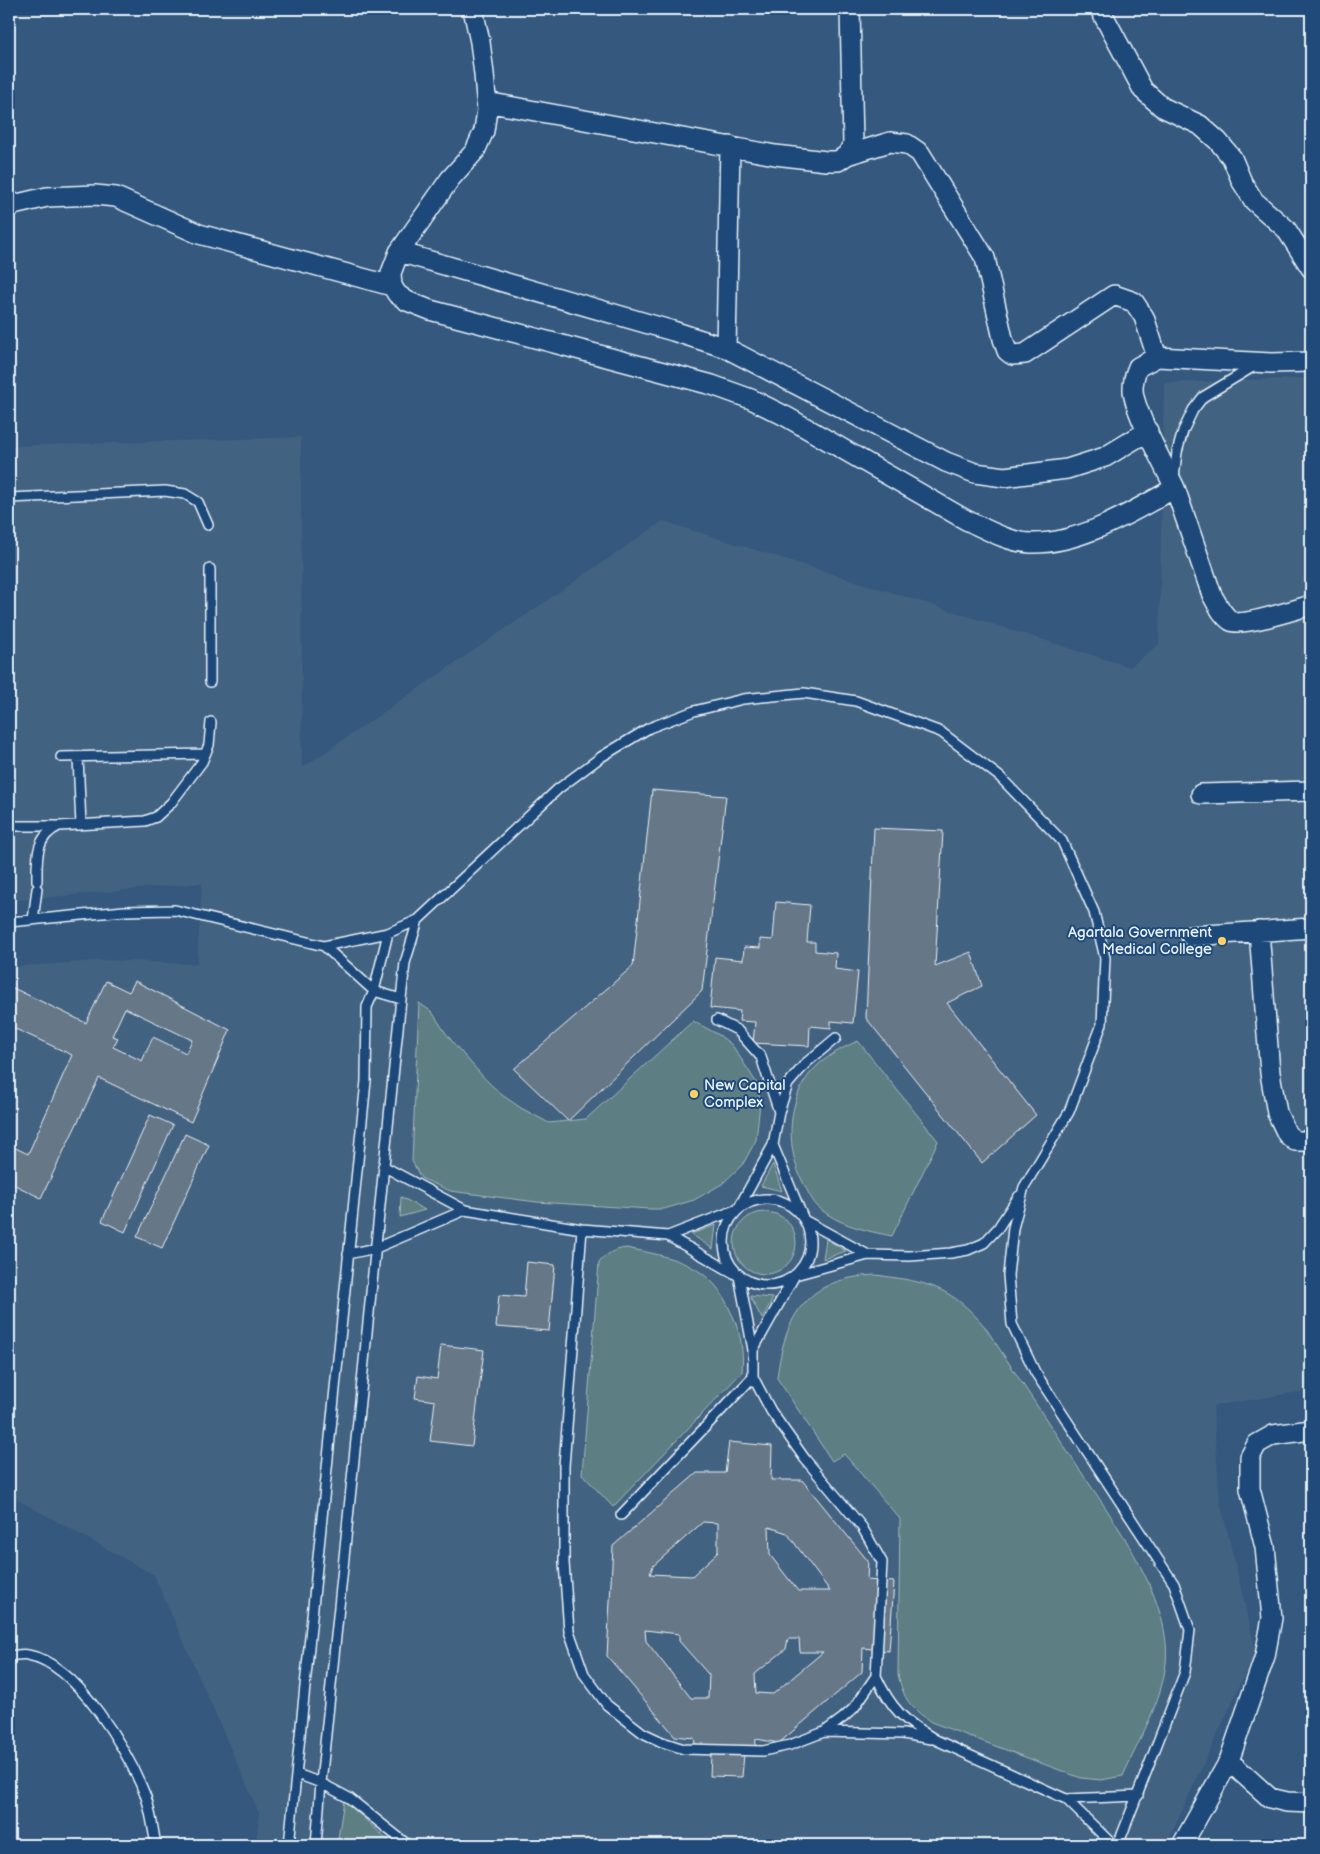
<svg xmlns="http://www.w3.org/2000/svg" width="1320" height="1854" viewBox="0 0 1320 1854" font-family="'Balsamiq Sans',sans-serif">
  <rect width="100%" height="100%" fill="#34587e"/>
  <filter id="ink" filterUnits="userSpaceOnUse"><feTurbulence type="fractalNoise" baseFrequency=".02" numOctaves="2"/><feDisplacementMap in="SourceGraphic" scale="10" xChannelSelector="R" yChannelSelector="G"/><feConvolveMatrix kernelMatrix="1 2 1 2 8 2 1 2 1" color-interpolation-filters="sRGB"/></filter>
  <g filter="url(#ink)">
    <path fill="#436281" d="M1311,378V1390L1213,1406L1220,1501L1256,1651L1166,1845H256L259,1813L154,1575L9,1495V967L109,960L197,964L202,883L9,901V446L301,437L302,768L663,521L1130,667L1159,644L1164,383Z"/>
    <path fill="#5d7e82" stroke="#a2b8bd" d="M419,1003L432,1012L445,1032L455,1045L485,1079L502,1095L521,1108L549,1123L586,1119L693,1021L719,1035L732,1045L758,1085L760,1103L756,1140L743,1164L722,1184L694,1200L664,1209H650L537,1202L450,1191L421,1178L412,1161Z
      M858,1041L938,1141L892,1236C867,1231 838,1225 818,1207C813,1202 809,1194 806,1188C788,1157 785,1114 804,1082C816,1062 837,1050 858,1041Z
      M773,1164L782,1191L761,1186Z
      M401,1197L425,1210L400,1217Z
      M734 1243a31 31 0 1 1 62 0a31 31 0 1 1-62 0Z
      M716,1225L713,1249L691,1234Z
      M826,1239L846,1251L823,1259Z
      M626,1248C657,1254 693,1260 715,1285C721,1291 725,1300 729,1308C740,1329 744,1348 742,1372L613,1507L582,1474L599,1263C607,1253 613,1250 626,1248Z
      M876,1275C927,1282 951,1286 985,1327C1013,1369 1041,1412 1069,1454C1105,1508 1173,1596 1166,1663C1162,1701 1138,1742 1123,1776L1101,1780L1081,1778L931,1722C909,1706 904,1700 898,1674L900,1519L844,1454L832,1461L777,1378C785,1314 807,1278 876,1275Z
      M750,1296L773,1298L762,1319Z
      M344,1800L393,1845H337Z"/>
    <path fill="#667887" stroke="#e8f1f8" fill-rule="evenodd" d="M652,790L726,796L702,991L568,1121L514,1069L633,966Z
      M874,828L943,831L935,966L971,952L982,986L947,1003L1036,1115L982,1163L866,1018Z
      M776,902L810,905L807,942H815V951L836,953L835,969L858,972L853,1023L831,1021V1028L810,1026L809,1046L753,1043L755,1022L739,1021L740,1011L710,1008L715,957L743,960L744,947L760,948V939L773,940Z
      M106,981L129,992L135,981L230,1030L191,1122L99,1078L41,1198L9,1182V1145L28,1154L72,1055L9,1026V986L86,1023ZM125,1008L192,1040L186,1053L153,1037L142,1061L113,1047L118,1038L112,1036Z
      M150,1115L173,1125L125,1232L102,1221Z
      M185,1134L209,1145L162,1248L137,1237Z
      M527,1262L555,1265L549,1331L496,1327L499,1295L524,1297Z
      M441,1345L484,1350L472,1446L430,1441L435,1401L415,1398L418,1376L437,1379Z
      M729,1442L772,1446L771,1480H802L868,1561L867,1580L894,1582L889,1651L863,1648L862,1672L779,1743L756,1739L755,1756L744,1754L742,1777L710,1776L711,1754H697L694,1738L675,1736L607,1656L613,1546L697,1473H725ZM703,1522L718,1523V1552L692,1576L650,1574L653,1566ZM769,1527L787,1533L830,1591H798L770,1555ZM645,1630L679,1634V1641L709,1675L708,1698H691L646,1641ZM788,1639H799L800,1652H823L773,1694L756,1693L755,1674L786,1649Z"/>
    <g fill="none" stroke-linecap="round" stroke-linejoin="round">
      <defs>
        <path id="service" d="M1174,478L1177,452L1183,431L1193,410L1203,397L1256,365
          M9,498L165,491L185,494L198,502L208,525
          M210,569V682
          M61,757L205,754
          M78,757L81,825
          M9,826H56
          M37,881C37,858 35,837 59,826L145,821L156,817L171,803L202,762L209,745L211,722
          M33,920L37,889
          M9,922L124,911L175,910L324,946L374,991L401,999
          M324,946L388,933L418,920L558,789L601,757L649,728L694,711L743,699L804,693L856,701L941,732L1000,777L1062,841L1094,912L1105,958L1102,1024L1069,1112L1024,1187L1013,1228L1008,1275L1012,1324L1035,1372L1174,1584L1190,1630L1185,1672L1118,1845
          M717,1020L737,1030L761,1057L779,1112
          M836,1038L806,1063L788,1084L779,1112L773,1145L804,1220L868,1255
          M383,1166L465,1210L582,1229L668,1236L738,1209L773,1145
          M724 1242a43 43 0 1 1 86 0a43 43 0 1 1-86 0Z
          M582,1229L564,1466V1563L569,1631L584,1674L607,1705L643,1733L662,1742L684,1749L763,1751L790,1745L824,1732L843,1718L854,1708L876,1676C891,1709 904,1721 936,1740L1066,1799L1113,1845
          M668,1236L739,1276L753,1350
          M348,1254L376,1248L465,1210
          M753,1377L771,1411L805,1459L862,1527L882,1562L876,1676
          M621,1515L753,1377V1350L795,1275L868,1255L910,1256L951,1253L968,1250L984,1243L998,1228L1019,1196
          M9,1656C15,1656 22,1653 28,1655C78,1664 128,1752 146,1797C151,1812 153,1830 156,1845
          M824,1732L903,1734L931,1739
          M297,1774L321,1783L349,1798L408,1845
          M1066,1799L1138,1796
          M289,1845L366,1081L367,1007L374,991L388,933
          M316,1845L321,1783L401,999L405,963L418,920"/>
        <path id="minor" d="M473,9L480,42L484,74L487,110L484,131L475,151L450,179L399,252L391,273L392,286L397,294L407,301L430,310L712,385L751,399L787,417L966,520C986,529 1008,542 1030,543C1080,545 1133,511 1175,488C1165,467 1133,410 1133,389C1133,381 1135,374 1138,367L1157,357L1271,363L1311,362
          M1100,9L1143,90L1162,107L1200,125L1218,141L1232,158L1242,182L1254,201L1286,229L1311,268
          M486,102L775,155L826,161H838L847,155L853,144L850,9
          M847,155L890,142L907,144L920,153L985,258L1003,339L1007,351L1012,355L1025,354L1114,295L1134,302L1144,317L1157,357
          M9,206L47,197L95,195L116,197L199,234L392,286
          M399,252L673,331L726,348L946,462L975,473L1004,477L1067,469L1105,457L1148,431
          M726,348L730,146
          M1175,488L1212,595C1217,604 1222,615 1231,621C1242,627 1297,609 1311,605
          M1201,794L1311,791
          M1259,931L1270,1073L1277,1113L1287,1134L1295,1141H1311
          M1191,936L1311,928
          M1229,1761L1270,1798L1287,1802L1311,1803
          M1182,1845L1229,1761L1265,1656L1272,1618L1265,1547L1250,1489V1457L1257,1444L1273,1435L1311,1430"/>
      </defs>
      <use href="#service" stroke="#e8f1f8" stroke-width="12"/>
      <use href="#minor" stroke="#e8f1f8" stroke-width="22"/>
      <use href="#service" stroke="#1f4a7a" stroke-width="9"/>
      <use href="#minor" stroke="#1f4a7a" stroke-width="19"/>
    </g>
  </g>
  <g fill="#ffd166" stroke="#1f4a7a" stroke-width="2">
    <circle cx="1222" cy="941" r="5"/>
    <circle cx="694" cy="1094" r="5"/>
  </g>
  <g text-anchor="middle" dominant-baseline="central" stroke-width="4" stroke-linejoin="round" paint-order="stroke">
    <g font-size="15" fill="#e8f1f8" stroke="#1f4a7a" text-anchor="end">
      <text x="1212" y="932">Agartala Government<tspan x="1212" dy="17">Medical College</tspan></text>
      <text x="704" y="1085" text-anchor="start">New Capital<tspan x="704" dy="17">Complex</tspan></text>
    </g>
  </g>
  <rect width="1320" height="1854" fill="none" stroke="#1f4a7a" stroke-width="30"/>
  <rect x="15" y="15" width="1290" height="1824" fill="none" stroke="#e8f1f8" stroke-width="2" filter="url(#ink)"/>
</svg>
